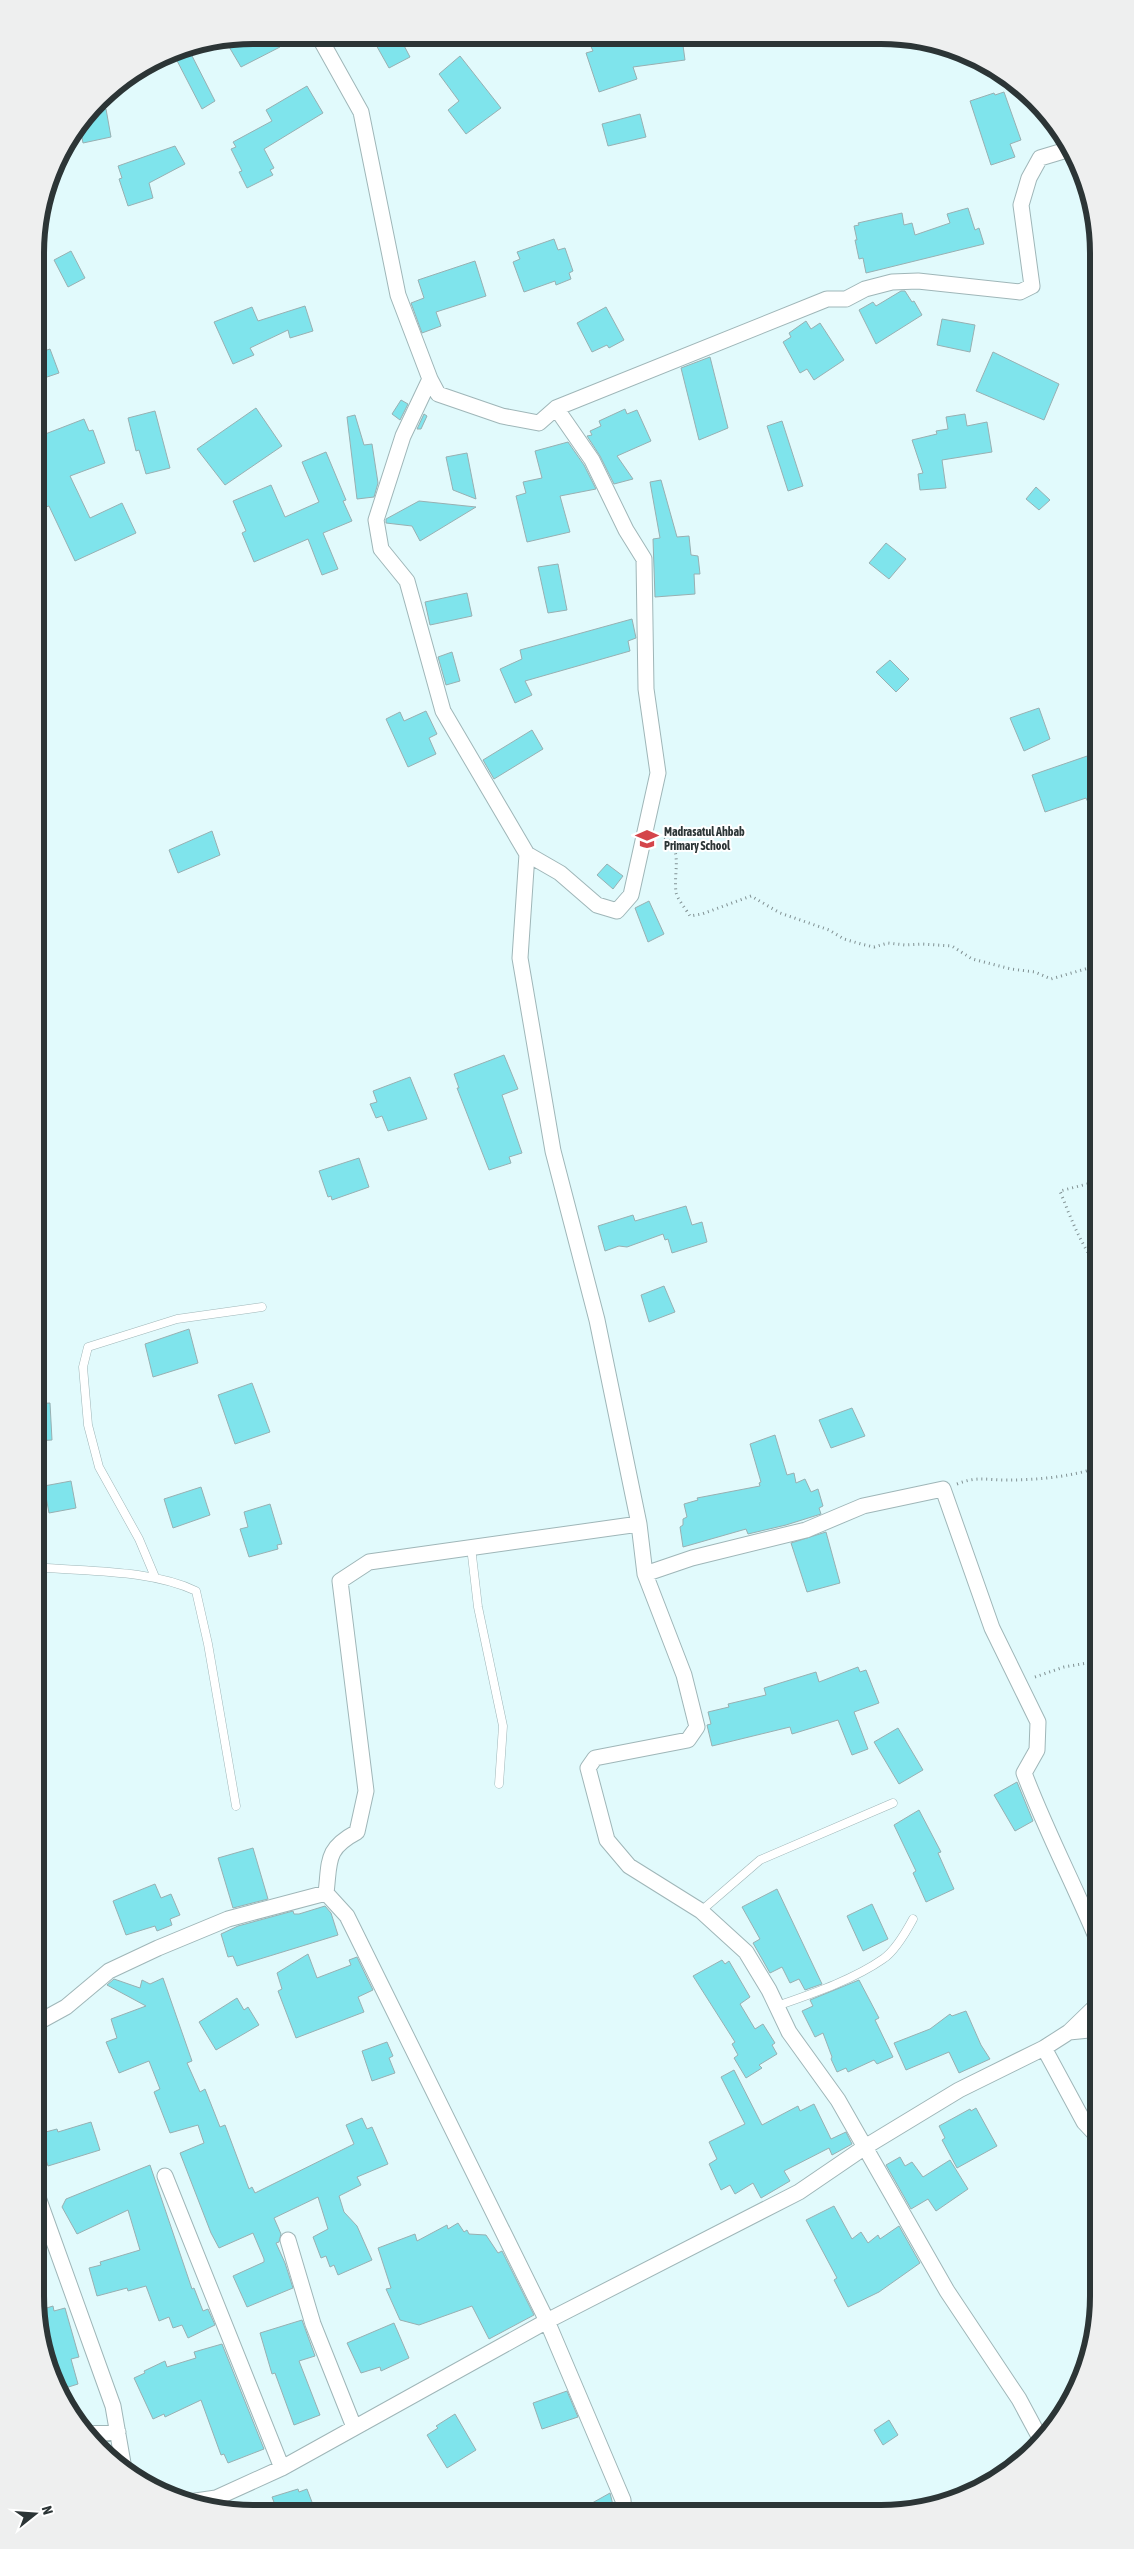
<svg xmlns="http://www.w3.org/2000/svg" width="1134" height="2549" viewBox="0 0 1134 2549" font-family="'Asap Condensed',sans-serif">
  <rect width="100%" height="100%" fill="#e1fafc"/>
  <path fill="#7fe4ec" stroke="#98b0b2" d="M253,35H277L280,47L241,67L225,40Z
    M371,36H399L410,57L389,68Z
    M597,37L682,38L685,60L633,67L637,79L599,92L586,53L593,51L588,40Z
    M188,48L215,101L202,109L172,51Z
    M460,56L501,108L466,134L448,110L459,101L439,74Z
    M307,86L323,113L264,149L274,168L270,170L273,175L247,188L239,172L242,171L231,149L236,147L233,142L272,121L266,110Z
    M1004,92L1021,140L1010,144L1015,157L991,165L970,101L994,93L995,95Z
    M106,109L111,137L83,143L80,127L92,112Z
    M640,114L646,137L608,146L602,124Z
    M175,146L185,164L149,183L153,198L128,206L119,179L122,178L118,166Z
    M968,208L975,230L979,228L984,244L866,273L863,258L859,259L855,240H857L854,226L859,225L858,223L902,213L904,225L912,223L915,235L950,223L947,214Z
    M554,239L558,250L565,248L573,271L569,273L571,279L556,285L555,281L524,292L513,262L520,259L517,252Z
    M71,251L85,278L68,287L54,260Z
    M475,261L486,296L436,312L441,326L422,333L411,303L424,298L418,280Z
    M901,291H905L912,302L914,301L922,315L876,344L859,310L873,302L876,306Z
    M305,306L313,331L290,338L288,330L250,348L254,355L233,364L214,322L252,307L258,321Z
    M606,307L624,340L609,348L607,345L592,352L577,323Z
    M942,319L975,325L970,352L937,345Z
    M806,321L811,329L820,323L844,360L814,380L807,369L800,373L783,342L791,337L789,333Z
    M50,349L59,373L35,381V354Z
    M993,352L1059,384L1044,420L976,391Z
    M710,357L728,428L699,440L681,368Z
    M401,400L408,404L400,420L392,414Z
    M256,408L282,446L225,485L197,449Z
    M625,409L627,414L637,410L651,441L617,456L633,479L614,484L600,456L587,436L592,435L590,431L601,426L599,421Z
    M155,411L170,468L146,474L139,450L136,451L128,418Z
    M424,414L427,416L421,429H417Z
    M965,414L967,426L987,422L992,452L942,460L946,488L920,490L918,474L923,473L912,440L937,434L936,431L948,429L946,417Z
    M355,415L364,445L372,444L378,483L374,497L357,499L347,417Z
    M84,419L89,431L93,430L105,463L70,476L90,518L122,503L136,533L75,561L49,506L35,510V438Z
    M782,421L803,486L788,491L767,426Z
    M568,442L584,465L596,489L560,496L570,532L527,542L516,496L526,493L523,482L542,478L535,451Z
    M326,452L346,500L343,501L352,521L323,533L338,569L322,575L308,539L254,562L242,533L246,531L233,501L271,485L285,517L319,502L302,462Z
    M467,453L476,499L453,490L446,457Z
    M661,480L677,537L689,536L691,555L698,556L700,574H694L695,594L655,597L653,539L660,538L650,482Z
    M1036,487L1050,500L1039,510L1026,499Z
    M419,501L476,507L420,541L412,526L386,523V519Z
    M886,543L906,559L889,579L869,563Z
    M558,564L567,610L548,613L538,567Z
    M467,593L472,616L430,625L425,602Z
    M632,619L636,638L628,641L630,651L525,681L532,695L515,703L500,669L522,659L520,650Z
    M452,652L460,681L446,685L438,657Z
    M890,660L909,679L896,692L876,672Z
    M1039,708L1050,739L1024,751L1010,718Z
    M426,711L437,734L429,738L436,754L408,767L386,719L400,712L404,721Z
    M532,730L543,749L494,779L483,760Z
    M1093,754L1095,757L1099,756V826L1086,798L1045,812L1032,775Z
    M212,831L220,855L178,873L169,850Z
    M607,864L623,876L613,889L597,875Z
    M649,901L664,934L648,942L635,908Z
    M504,1055L518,1089L502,1095L522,1153L509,1157L511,1163L489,1170L457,1088H459L454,1074Z
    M410,1077L427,1119L388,1131L382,1116L376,1118L370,1104L377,1102L373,1091Z
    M359,1158L369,1187L332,1200L331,1196L328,1197L319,1171Z
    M686,1206L692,1225L702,1222L707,1242L672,1253L668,1239L665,1240L663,1234L627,1247L619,1246L605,1251L598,1226L633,1215L635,1221Z
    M664,1286L675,1312L649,1322L641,1295Z
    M189,1329L198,1363L153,1377L145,1344Z
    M252,1383L270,1432L235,1444L218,1395Z
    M50,1403L52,1440L35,1441V1404Z
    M852,1408L865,1436L831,1448L819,1420Z
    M775,1435L787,1475L794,1473L796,1483L805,1479L811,1492L818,1489L823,1506L819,1508L821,1514L786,1525L748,1534L746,1529L683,1547L680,1527L683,1525V1519L687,1517L684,1504L698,1500L697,1498L760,1486L759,1483L761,1482L750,1444Z
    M71,1481L76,1508L49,1513L44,1486Z
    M201,1487L210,1515L173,1528L164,1499Z
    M270,1504L282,1544L277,1545L278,1549L249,1557L240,1529L248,1527L244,1512Z
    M826,1532L840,1583L807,1592L791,1543Z
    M858,1667L860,1672L866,1670L879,1703L854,1712L868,1749L852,1755L838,1720L792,1734L790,1727L712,1746L707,1725L711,1724L708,1712L729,1707L728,1704L766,1695L764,1688L816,1672L819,1682Z
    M898,1728L923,1770L899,1784L874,1742Z
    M1017,1782L1033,1821L1015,1831L994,1795Z
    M919,1810L941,1852L938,1853L954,1889L926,1902L913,1873L916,1871L894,1825Z
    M253,1848L268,1899L233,1908L218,1858Z
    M155,1884L161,1898L171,1894L180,1915L170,1919L172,1925L157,1931L155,1926L126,1935L113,1901Z
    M777,1889L822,1984L805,1990L799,1979L790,1983L782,1967L770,1973L753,1943L760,1939L742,1907Z
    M872,1904L888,1939L863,1951L847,1916Z
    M325,1906L331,1913L338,1935L237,1966L233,1956L228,1957L221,1934L238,1926L293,1911L294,1914H299Z
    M308,1954L317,1978L351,1965L349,1960L357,1957L373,1990L358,1997L364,2012L296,2038L278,1991L282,1989L277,1973Z
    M722,1960L725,1964L729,1961L750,1997L740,2004L755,2029L763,2024L775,2043L772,2045L777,2054L759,2065L762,2068L746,2078L734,2058L738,2055L732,2044L735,2042L693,1976Z
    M163,1978L192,2061L187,2063L200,2092L205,2089L220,2127L225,2125L249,2189L252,2187L255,2193L354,2144L346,2125L362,2118L367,2129L372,2127L388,2164L357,2177L361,2185L339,2196L344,2212L357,2226L372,2260L338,2275L334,2265L330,2267L326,2256L321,2258L313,2237L328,2229L318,2197L274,2218L281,2234L279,2242L276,2243L285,2263L293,2288L247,2307L233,2276L264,2262V2259L253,2233L219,2248L211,2233L180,2153L204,2143L198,2125L170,2133L154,2092L160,2089L149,2061L119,2073L106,2042L117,2038L111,2019L146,2006L107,1985L114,1979L140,1988L142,1980L150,1984Z
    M859,1980L879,2018L875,2020L893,2057L877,2064L874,2060L848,2072L846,2068L837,2072L831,2059L832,2057L823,2033L815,2037L802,2011L813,2006L810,2000Z
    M237,1998L244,2010L248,2007L259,2025L216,2050L199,2022Z
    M966,2011L981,2045L990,2059L959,2073L949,2052L906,2070L894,2043L930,2029L950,2014L952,2016Z
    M387,2042L393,2056L389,2058L395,2073L372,2081L362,2051Z
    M734,2070L762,2125L798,2106L800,2111L814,2104L831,2139L846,2132L852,2144L832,2155L829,2148L784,2171L790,2181L761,2198L753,2183L735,2194L730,2185L721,2190L709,2164L717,2159L709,2142L745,2124L721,2077Z
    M976,2108L997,2146L957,2168L942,2140L945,2138L939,2126L970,2109L971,2111Z
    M91,2122L100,2150L48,2166L38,2134L57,2129L58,2132Z
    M900,2157L905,2166L912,2162L923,2177L950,2160L968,2189L936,2211L928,2199L911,2209L886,2165Z
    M150,2165L192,2289L194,2288L203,2311L208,2309L215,2325L188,2338L182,2325L173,2328L169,2317L159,2321L146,2286L128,2291L127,2288L97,2296L89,2268L101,2265L100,2262L140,2250L128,2210L77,2234L62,2207L66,2199Z
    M834,2206L852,2239L861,2232L868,2243L878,2235L880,2239L899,2226L920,2263L879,2292L848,2307L834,2280L837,2278L806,2220Z
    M458,2223L464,2232L467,2230L469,2234L486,2235L498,2253L502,2251L534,2315L489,2339L472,2306L419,2325L400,2320L386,2289L391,2288L378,2248L415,2234L417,2241L447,2225L448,2229Z
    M53,2306L54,2311L65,2308L79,2357L71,2359L78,2384L59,2390L43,2353L37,2311Z
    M302,2320L315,2356L299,2361L320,2415L294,2425L275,2373L272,2374L260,2333Z
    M394,2323L409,2358L381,2371L380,2367L361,2373L347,2343Z
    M222,2344L264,2449L228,2463L224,2454L221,2455L201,2400L165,2417L164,2414L153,2419L134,2378L145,2373L144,2371L165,2361L167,2367L196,2358L194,2352Z
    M567,2391L578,2417L542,2429L533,2403Z
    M455,2414L476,2450L447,2468L427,2435L438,2428L436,2426Z
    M889,2420L898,2435L883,2445L874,2430Z
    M298,2489L299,2492L307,2489L315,2510H277L272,2497Z
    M610,2493L614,2509L609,2512H576Z"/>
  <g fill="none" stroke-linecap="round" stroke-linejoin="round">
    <defs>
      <path id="lane" d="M471,1547L478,1607L503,1726L499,1784
        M35,1567C87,1572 149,1569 196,1591L208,1644L236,1806
        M155,1577L139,1539L99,1467L88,1425L83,1367L88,1347L177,1319L262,1307
        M701,1911L760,1860L893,1803
        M777,2006C811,1994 853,1980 883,1959C895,1951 906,1932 913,1919"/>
      <path id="street" d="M318,35L361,112L398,295L430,379L438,394L502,416L539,423L556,408L827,299H846L865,289L892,282L918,281L1020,292L1032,286L1021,205L1029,178L1040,158L1070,149
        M430,379L403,436L376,520L381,549L407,581L443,711L527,854L520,958L553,1151L597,1320L639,1524L645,1574L684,1675L697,1727L688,1740L595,1758L588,1768L607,1840L629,1866L701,1911L746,1952L769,1990L789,2032L838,2100L947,2291L1019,2399L1041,2440
        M527,854L560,873L597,905L617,911L631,895L658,773L646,689L644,559L626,530L592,460L556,408
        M645,1574L692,1558L806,1530L863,1506L943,1489L992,1628L1038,1722L1037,1750L1024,1773C1046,1831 1075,1886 1099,1944
        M35,2024L66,2007L109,1971L158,1948L228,1919L326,1893
        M1069,2032L1099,2029
        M1044,2048L1084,2122L1099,2138
        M165,2176L282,2468
        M35,2189L113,2406L124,2469
        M288,2240L313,2324L354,2427
        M87,2434L118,2432
        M189,2502L216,2498L282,2468L547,2321L799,2192L865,2147L959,2090L1044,2048L1069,2032L1099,2003
        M624,2512L623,2500L547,2321L347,1916L326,1893C330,1861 325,1849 357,1832L366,1791L340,1581L369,1562L639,1524"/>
    </defs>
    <use href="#lane" stroke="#9fb6b8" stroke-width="9"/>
    <use href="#street" stroke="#9fb6b8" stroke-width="17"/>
    <path stroke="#809092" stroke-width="3" stroke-dasharray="1 4" stroke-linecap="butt" d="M660,835C685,846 673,871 676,892C677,899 686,909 690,916L702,914L751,896L780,913L829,930L844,939L861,944L874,947L888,943L905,945L922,944L952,946L972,959L1011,969L1035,972L1051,979L1099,965
      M1099,1269C1081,1245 1071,1219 1060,1191L1099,1181
      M957,1484C977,1476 986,1480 1007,1480C1036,1480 1071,1477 1099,1467
      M1035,1677L1064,1667L1099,1661"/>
    <use href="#lane" stroke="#fff" stroke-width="8"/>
    <use href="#street" stroke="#fff" stroke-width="15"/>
  </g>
  <defs>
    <symbol id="school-bare" viewBox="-9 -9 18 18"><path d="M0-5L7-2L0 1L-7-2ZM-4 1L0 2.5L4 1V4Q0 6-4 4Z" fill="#d4454b" stroke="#fff" stroke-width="2.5" paint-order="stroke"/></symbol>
  </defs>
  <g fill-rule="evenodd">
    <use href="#school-bare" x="631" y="823" width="32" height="32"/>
  </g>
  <g text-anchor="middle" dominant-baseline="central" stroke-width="4" stroke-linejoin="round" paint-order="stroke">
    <g font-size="12" font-weight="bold" fill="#2c3536" stroke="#fff" text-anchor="start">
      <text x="664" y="832">Madrasatul Ahbab<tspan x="664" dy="14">Primary School</tspan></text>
    </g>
  </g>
  <path d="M0 0H1134V2549H0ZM253 44H881A209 209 0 0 1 1090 253V2296A209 209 0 0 1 881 2505H253A209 209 0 0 1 44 2296V253A209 209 0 0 1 253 44Z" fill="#eeefef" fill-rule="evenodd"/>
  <path fill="none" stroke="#2c3536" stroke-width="6" d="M253 44H881A209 209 0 0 1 1090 253V2296A209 209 0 0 1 881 2505H253A209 209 0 0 1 44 2296V253A209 209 0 0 1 253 44Z"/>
  <g transform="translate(35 2514) rotate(73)" stroke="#ffffff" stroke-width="4" paint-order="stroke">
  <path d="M0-4L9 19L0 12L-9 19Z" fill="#2c3536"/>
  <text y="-8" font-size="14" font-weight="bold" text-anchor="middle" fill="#2c3536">N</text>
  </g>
</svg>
